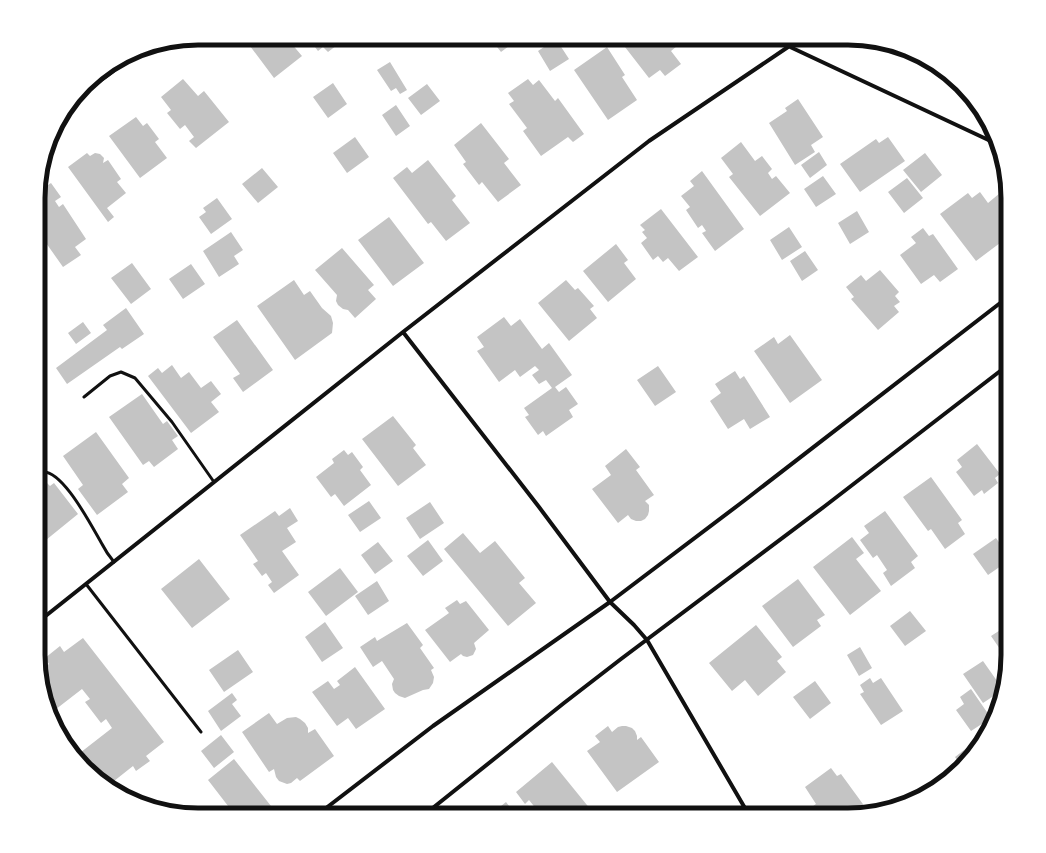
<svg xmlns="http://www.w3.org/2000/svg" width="1046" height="853" viewBox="0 0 1046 853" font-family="'PT Sans Narrow',sans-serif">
  <rect width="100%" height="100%" fill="#fff"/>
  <path fill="#c4c4c4" d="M235,38H294L295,40L291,43L302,56L274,78L247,42L242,46Z
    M308,38H344L345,39L328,52L323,47L318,51Z
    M490,38H520L501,52Z
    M618,38H670L677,46L671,51L681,64L665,76L660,70L649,78Z
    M556,39L569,59L550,71L538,51Z
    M607,47L625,75L622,77L637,100L608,120L574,70Z
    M390,62L407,90L400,94L396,88L391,91L377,70Z
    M183,79L198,96L204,91L229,122L196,148L189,141L194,137L185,125L180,129L167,113L171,110L161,97Z
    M528,79L533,85L539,80L555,101L558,98L584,134L573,142L568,137L541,156L523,131L527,128L509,104L514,101L508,93Z
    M333,83L347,104L328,118L313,97Z
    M427,84L440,101L421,115L408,98Z
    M798,99L823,137L811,145L815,152L795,165L769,123L787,111L785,108Z
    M396,105L410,126L396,136L382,115Z
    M136,117L143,126L147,123L159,139L155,142L167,158L140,178L109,136Z
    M481,123L509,159L504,163L521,185L498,202L482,182L479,185L463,164L466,162L454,145Z
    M355,137L369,157L347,173L333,153Z
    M888,137L905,161L860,192L840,164L876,139L879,143Z
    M741,142L755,161L762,156L772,169L768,173L772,179L776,176L790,193L760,216L729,177L733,174L721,158Z
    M819,152L827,165L810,178L801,165Z
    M87,153L90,156L95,153L100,154L104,158L103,163L108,160L121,179L117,182L126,193L107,208L114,217L108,222L68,167Z
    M925,153L942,175L921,192L903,170Z
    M428,160L456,196L452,200L470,223L446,241L431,222L428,224L393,178L407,167L412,173Z
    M262,168L278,187L258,203L242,184Z
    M702,171L744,229L715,251L702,233L706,231L702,225L698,228L686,210L690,207L681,196L694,186L690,181Z
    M823,176L836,194L816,207L804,189Z
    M907,178L923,198L904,213L888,192Z
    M51,183L61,197L55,201L59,207L63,204L86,239L75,247L81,255L63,267L39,233V191Z
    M980,192L988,203L1000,193L1008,203V218L1001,223L1008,232V237L976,261L940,214L968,193L972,198Z
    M217,198L232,219L211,234L199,217L206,212L203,208Z
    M661,209L698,257L679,271L668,258L663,262L658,256L653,260L641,243L647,238L642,232L645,230L640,225Z
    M857,211L869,232L850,244L838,223Z
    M389,217L424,263L393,286L358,240Z
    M789,227L802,247L782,260L770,240Z
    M923,228L929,236L933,234L958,269L940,282L934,275L921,284L900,255L916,243L911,237Z
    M231,232L243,250L234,256L239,264L219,277L203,251Z
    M616,244L628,260L624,263L636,279L608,302L583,271Z
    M342,248L374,285L368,290L376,299L355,318L348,310L343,309L338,305L336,301L337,295L315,270Z
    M805,251L818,270L802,281L790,261Z
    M132,263L151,289L131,304L111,278Z
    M191,264L205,284L183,299L169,279Z
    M880,270L899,292L895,296L900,302L894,306L899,312L878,330L851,299L854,297L846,287L861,275L866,281Z
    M294,280L304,295L310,291L322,308L331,316L333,323L332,333L295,360L257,306Z
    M566,280L575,290L578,288L594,306L590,309L597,318L569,341L538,303Z
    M126,308L144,334L122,349L120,347L67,384L56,368L107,330L103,325Z
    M504,317L511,326L520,319L542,349L549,343L572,375L555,387L559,392L566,387L578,404L569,410L573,417L546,436L543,431L538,435L525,417L529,415L524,408L552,388L546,380L539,384L532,375L539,370L535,366L520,377L515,370L499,382L477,351L484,347L477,337Z
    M237,320L273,370L243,392L233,378L240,374L213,337Z
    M83,322L91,333L76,344L68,333Z
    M790,335L822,380L790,403L754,351L774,337L778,344Z
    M172,365L181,378L189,372L201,388L211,381L221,394L211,402L219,412L191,433L148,376L158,368L162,373Z
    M658,366L676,392L655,406L637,380Z
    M735,371L740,379L744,376L770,417L750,429L744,419L728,429L710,401L721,393L715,384Z
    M142,394L163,424L167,421L178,436L172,440L178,449L154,467L149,461L143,465L109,417Z
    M1008,413V424L1003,417Z
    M393,416L416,445L413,448L426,465L398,486L362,439Z
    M96,432L129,478L122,484L128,492L97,515L78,489L83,485L63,456Z
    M977,444L1000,474L995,478L998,483L984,494L982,490L974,496L956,472L962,467L957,460Z
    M626,449L640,467L636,470L654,495L645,501L649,505V511L648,515L645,519L641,521H636L631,519L628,515L618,523L592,489L611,475L605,466Z
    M344,450L348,455L352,452L363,467L360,470L371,485L344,506L335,494L331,497L316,477L334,463L332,459Z
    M931,477L962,520L958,523L965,534L945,549L931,529L928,531L903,497Z
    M43,479L50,486L54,483L78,514L46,540L39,531V482Z
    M369,501L381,518L360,532L348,515Z
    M430,502L444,523L420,539L406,518Z
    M290,508L298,521L287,528L296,542L282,551L299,575L274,593L268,585L272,582L266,573L262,576L253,564L258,561L240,535L275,511L279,516Z
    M885,511L918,556L911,562L915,568L891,586L883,573L887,570L877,555L873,558L860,540L869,533L864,526Z
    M463,533L480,553L495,541L525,578L519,583L536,603L508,626L444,549Z
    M852,537L864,553L856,559L881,591L850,615L813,567Z
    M996,538L1008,555V561L988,575L973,554Z
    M428,540L443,561L423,576L407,556Z
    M378,542L393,561L375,574L361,555Z
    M39,552L44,559L39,563Z
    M199,559L230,599L192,628L161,589Z
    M340,568L358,592L326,616L308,592Z
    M798,579L825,615L817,620L821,626L793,647L762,606Z
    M377,581L389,601L368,615L355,596Z
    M457,600L460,604L466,601L489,630L474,643L476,649L473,655L467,657L463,656L461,654L450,662L425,630L449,613L445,608Z
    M910,611L926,631L905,646L890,626Z
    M325,622L343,648L322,662L305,637Z
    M407,623L423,645L420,648L434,668L431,670L434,677L433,683L429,689L423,690L405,698L399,696L395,693L393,690L392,684L394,679L382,661L373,667L360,647L375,637L377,641Z
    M756,625L782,657L777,661L786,672L758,696L745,680L732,691L709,663Z
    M1005,627L1008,631V648L1002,652L991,636Z
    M83,638L164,742L146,756L150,761L136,771L133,766L109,785L85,768L76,756L112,728L106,719L101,723L85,702L90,699L82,689L51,713L40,671L49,664L45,658L60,646L64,652Z
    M860,647L872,668L859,676L847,655Z
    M238,650L253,672L224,692L209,670Z
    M983,661L1002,688L1001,691L983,703L963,674Z
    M355,667L385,709L356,729L348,718L337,726L312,692L328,681L334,689L340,685L337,681Z
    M870,678L873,683L881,678L903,711L881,725L860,694L864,692L860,685Z
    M815,681L831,703L810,719L793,697Z
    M971,689L991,718L971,731L956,710L964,704L960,697Z
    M232,693L237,700L232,704L241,716L221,731L208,711Z
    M269,713L277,724L287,718L296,717L300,719L305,723L308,728V733L315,729L334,756L300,781L297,778L291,783L287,784L279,781L276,777L274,769L269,772L242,732Z
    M608,726L612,732L618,727L622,726H626L632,728L635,731L637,736V740L641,737L659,762L617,792L587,751L600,742L595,736Z
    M991,726L978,744L974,738Z
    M221,735L234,752L214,768L201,751Z
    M973,743L977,747L962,767L955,757Z
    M234,759L271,806L261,815H235L208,780Z
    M552,762L591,810L585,815H541L529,800L525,804L516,792Z
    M831,768L837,776L841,774L868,811L848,815H813L809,809L816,804L805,787Z
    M506,802L516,815H490Z
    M649,806L654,815H635Z"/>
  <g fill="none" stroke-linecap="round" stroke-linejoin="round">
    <path stroke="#111" stroke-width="3" d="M84,397L110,376L121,372L135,378L172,422L214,482
      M39,473C60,463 93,529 102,544C105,550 109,556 114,562
      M86,584L201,732"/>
    <path stroke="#111" stroke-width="4" d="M771,38L997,144
      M73,101L144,48
      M403,332L539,507L610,602L634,625L647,640L749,815
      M38,622L403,332L649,141L788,47L798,38
      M317,815L433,726L610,602L745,500L1008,297
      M424,815L564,703L621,659L825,506L1008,365"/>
  </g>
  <path d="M0 0H1046V853H0ZM198 45H848A153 153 0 0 1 1001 198V655A153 153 0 0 1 848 808H198A153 153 0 0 1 45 655V198A153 153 0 0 1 198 45Z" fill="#fff" fill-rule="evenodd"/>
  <path fill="none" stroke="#111" stroke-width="5" d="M198 45H848A153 153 0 0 1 1001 198V655A153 153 0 0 1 848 808H198A153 153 0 0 1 45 655V198A153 153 0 0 1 198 45Z"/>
</svg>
